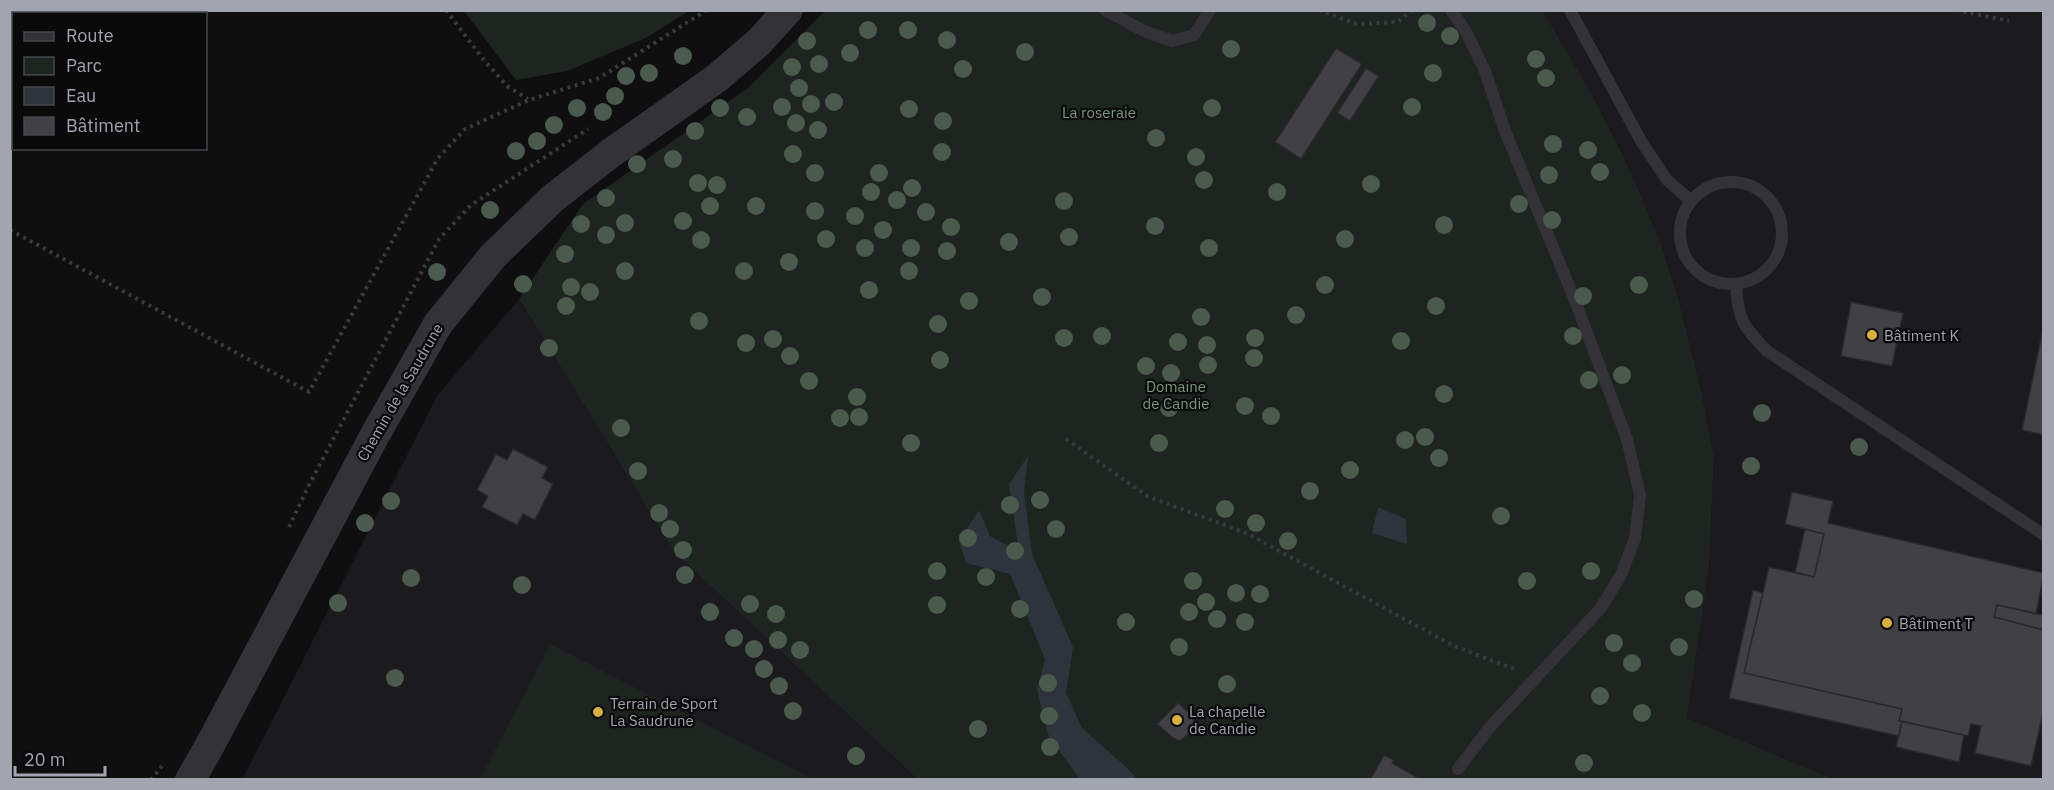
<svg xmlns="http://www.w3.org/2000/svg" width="2054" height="790" viewBox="0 0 2054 790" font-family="'IBM Plex Sans',sans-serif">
  <rect width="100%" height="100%" fill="#0f0f10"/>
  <path fill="#1b1b1d" d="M1543,11H2043V779H1834L1687,718L1709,569L1714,457L1702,393L1679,301L1660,241L1625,159L1593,96Z
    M519,299L675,553L917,779L242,780L437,396Z"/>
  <path fill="#1e241f" d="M464,11H689L646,38L567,71L516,80Z
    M825,11H1543L1593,96L1625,159L1660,241L1679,301L1702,393L1714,457L1709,569L1687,718L1834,779H917L675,553L519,299L583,204L748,88Z
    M550,644L813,779H480Z"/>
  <path fill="#2e343b" d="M1028,456L1024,492L1032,554L1073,647L1066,693L1082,728L1126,767L1137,779H1080L1049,737L1037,690L1045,659L1010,574L966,563L959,541L979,510L990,536L1019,552L1009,484Z
    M1378,507L1406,519L1407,544L1372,533Z"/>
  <path fill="#414145" stroke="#29292c" stroke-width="1.5" d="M1336,48L1362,64L1301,159L1275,142Z
    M1366,68L1379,76L1350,121L1337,113Z
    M1851,302L1903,313L1892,366L1841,356Z
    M2044,324V435L2022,430Z
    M513,449L548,467L542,478L553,484L535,520L523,514L517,525L482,507L488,496L477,490L496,454L507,460Z
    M1792,492L1833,501L1828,523L2044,573L2036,614L1997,605L1994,617L2044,630V709L2031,766L1975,753L1981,726L1971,724L1968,736L1899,721L1902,709L1744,673L1769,567L1814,577L1824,534L1785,524Z
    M1805,529L1824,534L1814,577L1795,572Z
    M1753,590L1763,593L1744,673L1902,709L1899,721H1902L1899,736L1729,698Z
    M1997,605L2044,615V630L1994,617Z
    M1178,703L1194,717L1193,729L1180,741L1173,738L1157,724Z
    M1902,721L1964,735L1959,762L1896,747Z
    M1384,755L1394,760L1392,763L1422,780H1370Z"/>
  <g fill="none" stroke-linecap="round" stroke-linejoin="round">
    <path stroke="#393a3d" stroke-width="4" stroke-dasharray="3 4.5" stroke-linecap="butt" d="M446,10L483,59L507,86L528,99
      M1319,10L1357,24L1398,22L1412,10
      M1956,10L2009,21
      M10,230L309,392L438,158L465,129L529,100L599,78L707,10
      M1066,439L1147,496L1246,533L1454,646L1517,670
      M289,527L309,485L439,239L471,205L588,129
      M151,780L162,766"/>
    <path stroke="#333337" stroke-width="12" d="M1105,10L1144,31L1172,41L1194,35L1210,10
      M1451,10L1466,32L1485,71L1505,131L1574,298L1627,439L1640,495L1635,538L1621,575L1600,609L1490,727L1458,769
      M1570,10L1641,141L1667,180L1691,201
      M1680 233a51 51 0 1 1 102 0a51 51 0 1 1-102 0Z
      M1736,285C1738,320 1743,326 1767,351L2044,535"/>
    <path stroke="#333337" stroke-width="30" d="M190,780L209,747L376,433L438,324L493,256L552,199L611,153L717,78L759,42L788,10"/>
  </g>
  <g fill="#4a5a4d">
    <circle cx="1427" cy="23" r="9"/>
    <circle cx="868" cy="30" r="9"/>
    <circle cx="908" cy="30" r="9"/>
    <circle cx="1450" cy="36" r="9"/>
    <circle cx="947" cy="40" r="9"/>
    <circle cx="807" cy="41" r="9"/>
    <circle cx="1231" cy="49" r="9"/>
    <circle cx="1025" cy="52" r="9"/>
    <circle cx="850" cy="53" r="9"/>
    <circle cx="683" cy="56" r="9"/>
    <circle cx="1536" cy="59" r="9"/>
    <circle cx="819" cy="64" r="9"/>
    <circle cx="792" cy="67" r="9"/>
    <circle cx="963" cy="69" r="9"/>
    <circle cx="649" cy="73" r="9"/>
    <circle cx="1433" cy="73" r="9"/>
    <circle cx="626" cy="76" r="9"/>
    <circle cx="1546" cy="78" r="9"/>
    <circle cx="799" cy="88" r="9"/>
    <circle cx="615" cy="96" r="9"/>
    <circle cx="834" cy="102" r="9"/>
    <circle cx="811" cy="104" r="9"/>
    <circle cx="782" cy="107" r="9"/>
    <circle cx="1412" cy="107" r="9"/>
    <circle cx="577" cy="108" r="9"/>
    <circle cx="720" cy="108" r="9"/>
    <circle cx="1212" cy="108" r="9"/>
    <circle cx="909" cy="109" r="9"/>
    <circle cx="603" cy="112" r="9"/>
    <circle cx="747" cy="117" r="9"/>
    <circle cx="943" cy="121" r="9"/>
    <circle cx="796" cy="123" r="9"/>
    <circle cx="554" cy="125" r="9"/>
    <circle cx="818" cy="130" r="9"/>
    <circle cx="695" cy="131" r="9"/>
    <circle cx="1156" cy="138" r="9"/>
    <circle cx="537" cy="141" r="9"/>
    <circle cx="1553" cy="144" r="9"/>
    <circle cx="1588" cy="150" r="9"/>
    <circle cx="516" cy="151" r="9"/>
    <circle cx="942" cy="152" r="9"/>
    <circle cx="793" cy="154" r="9"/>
    <circle cx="1196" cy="157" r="9"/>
    <circle cx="673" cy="159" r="9"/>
    <circle cx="637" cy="164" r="9"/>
    <circle cx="1600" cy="172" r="9"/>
    <circle cx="815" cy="173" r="9"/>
    <circle cx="879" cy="173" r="9"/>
    <circle cx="1549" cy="175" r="9"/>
    <circle cx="1204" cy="180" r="9"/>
    <circle cx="698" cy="183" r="9"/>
    <circle cx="1371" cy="184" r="9"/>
    <circle cx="717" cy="185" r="9"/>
    <circle cx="912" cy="188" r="9"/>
    <circle cx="871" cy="192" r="9"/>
    <circle cx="1277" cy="192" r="9"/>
    <circle cx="606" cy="198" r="9"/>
    <circle cx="897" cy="200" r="9"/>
    <circle cx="1064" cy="201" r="9"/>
    <circle cx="1519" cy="204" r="9"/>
    <circle cx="710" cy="206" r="9"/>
    <circle cx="756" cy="206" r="9"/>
    <circle cx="490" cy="210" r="9"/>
    <circle cx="815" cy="211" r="9"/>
    <circle cx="926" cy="212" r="9"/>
    <circle cx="855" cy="216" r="9"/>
    <circle cx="1552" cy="220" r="9"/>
    <circle cx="683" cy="221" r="9"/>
    <circle cx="625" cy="223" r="9"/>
    <circle cx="581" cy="224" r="9"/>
    <circle cx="1444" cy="225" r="9"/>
    <circle cx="1155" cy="226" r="9"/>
    <circle cx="951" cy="227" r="9"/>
    <circle cx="883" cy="230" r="9"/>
    <circle cx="606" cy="235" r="9"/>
    <circle cx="1069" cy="237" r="9"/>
    <circle cx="826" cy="239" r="9"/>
    <circle cx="1345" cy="239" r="9"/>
    <circle cx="701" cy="240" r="9"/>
    <circle cx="1009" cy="242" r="9"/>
    <circle cx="865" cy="248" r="9"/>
    <circle cx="911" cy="248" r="9"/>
    <circle cx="1209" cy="248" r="9"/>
    <circle cx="947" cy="251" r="9"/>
    <circle cx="565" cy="254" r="9"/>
    <circle cx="789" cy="262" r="9"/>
    <circle cx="625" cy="271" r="9"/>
    <circle cx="744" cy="271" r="9"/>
    <circle cx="909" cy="271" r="9"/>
    <circle cx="437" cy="272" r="9"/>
    <circle cx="523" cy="284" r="9"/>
    <circle cx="1325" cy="285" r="9"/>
    <circle cx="1639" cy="285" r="9"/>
    <circle cx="571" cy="287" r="9"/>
    <circle cx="869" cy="290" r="9"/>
    <circle cx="590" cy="292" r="9"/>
    <circle cx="1583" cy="296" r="9"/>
    <circle cx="1042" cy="297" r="9"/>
    <circle cx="969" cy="301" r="9"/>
    <circle cx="566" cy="306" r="9"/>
    <circle cx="1436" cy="306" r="9"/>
    <circle cx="1296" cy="315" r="9"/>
    <circle cx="1201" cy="317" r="9"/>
    <circle cx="699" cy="321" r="9"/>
    <circle cx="938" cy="324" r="9"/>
    <circle cx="1102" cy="336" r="9"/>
    <circle cx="1573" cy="336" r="9"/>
    <circle cx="1064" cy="338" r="9"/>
    <circle cx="1255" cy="338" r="9"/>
    <circle cx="773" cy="339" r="9"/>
    <circle cx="1401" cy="341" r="9"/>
    <circle cx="1178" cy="342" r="9"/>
    <circle cx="746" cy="343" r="9"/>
    <circle cx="1207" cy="345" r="9"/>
    <circle cx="549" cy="348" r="9"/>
    <circle cx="790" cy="356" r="9"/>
    <circle cx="1254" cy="358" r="9"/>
    <circle cx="940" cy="360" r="9"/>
    <circle cx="1208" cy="365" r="9"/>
    <circle cx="1146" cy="366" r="9"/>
    <circle cx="1171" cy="373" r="9"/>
    <circle cx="1622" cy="375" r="9"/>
    <circle cx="1589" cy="380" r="9"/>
    <circle cx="809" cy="381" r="9"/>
    <circle cx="1444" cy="394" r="9"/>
    <circle cx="857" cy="397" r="9"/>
    <circle cx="1245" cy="406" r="9"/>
    <circle cx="1169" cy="408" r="9"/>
    <circle cx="1762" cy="413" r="9"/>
    <circle cx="1271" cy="416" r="9"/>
    <circle cx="859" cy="417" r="9"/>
    <circle cx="840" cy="418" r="9"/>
    <circle cx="621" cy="428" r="9"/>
    <circle cx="1425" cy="437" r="9"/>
    <circle cx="1405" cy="440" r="9"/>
    <circle cx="911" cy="443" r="9"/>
    <circle cx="1159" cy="443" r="9"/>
    <circle cx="1859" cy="447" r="9"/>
    <circle cx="1439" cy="458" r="9"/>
    <circle cx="1751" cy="466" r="9"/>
    <circle cx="1350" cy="470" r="9"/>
    <circle cx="638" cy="471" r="9"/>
    <circle cx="1310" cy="491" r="9"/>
    <circle cx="1040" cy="500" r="9"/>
    <circle cx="391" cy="501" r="9"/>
    <circle cx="1010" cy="505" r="9"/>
    <circle cx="1225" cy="509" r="9"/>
    <circle cx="659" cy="513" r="9"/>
    <circle cx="1501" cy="516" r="9"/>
    <circle cx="365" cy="523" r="9"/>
    <circle cx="1256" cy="523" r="9"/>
    <circle cx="670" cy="529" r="9"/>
    <circle cx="1056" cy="529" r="9"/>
    <circle cx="968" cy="538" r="9"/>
    <circle cx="1288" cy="541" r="9"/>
    <circle cx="683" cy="550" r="9"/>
    <circle cx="1015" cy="551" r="9"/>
    <circle cx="937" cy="571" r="9"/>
    <circle cx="1591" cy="571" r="9"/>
    <circle cx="685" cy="575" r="9"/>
    <circle cx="986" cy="577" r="9"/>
    <circle cx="411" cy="578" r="9"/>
    <circle cx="1193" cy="581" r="9"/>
    <circle cx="1527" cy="581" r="9"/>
    <circle cx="522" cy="585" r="9"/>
    <circle cx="1236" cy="593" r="9"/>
    <circle cx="1260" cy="594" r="9"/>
    <circle cx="1694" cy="599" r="9"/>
    <circle cx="1206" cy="602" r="9"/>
    <circle cx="338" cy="603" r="9"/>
    <circle cx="750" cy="604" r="9"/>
    <circle cx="937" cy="605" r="9"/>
    <circle cx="1020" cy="609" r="9"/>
    <circle cx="710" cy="612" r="9"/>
    <circle cx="1189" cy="612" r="9"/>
    <circle cx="776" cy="614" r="9"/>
    <circle cx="1217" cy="619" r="9"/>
    <circle cx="1126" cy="622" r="9"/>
    <circle cx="1245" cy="622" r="9"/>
    <circle cx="734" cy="638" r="9"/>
    <circle cx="778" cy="640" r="9"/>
    <circle cx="1614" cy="643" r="9"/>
    <circle cx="1179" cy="647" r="9"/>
    <circle cx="1679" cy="647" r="9"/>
    <circle cx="754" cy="649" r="9"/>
    <circle cx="800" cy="650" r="9"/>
    <circle cx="1632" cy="663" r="9"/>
    <circle cx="764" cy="669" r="9"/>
    <circle cx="395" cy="678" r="9"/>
    <circle cx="1048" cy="683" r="9"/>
    <circle cx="1227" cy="684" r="9"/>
    <circle cx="779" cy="686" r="9"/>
    <circle cx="1600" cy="696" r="9"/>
    <circle cx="793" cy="711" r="9"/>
    <circle cx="1642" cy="713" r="9"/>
    <circle cx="1049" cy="716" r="9"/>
    <circle cx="978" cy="729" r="9"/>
    <circle cx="1050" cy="747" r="9"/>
    <circle cx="856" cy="756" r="9"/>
    <circle cx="1584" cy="763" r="9"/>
  </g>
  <g fill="#d9b03e" stroke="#0a0a0b" stroke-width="2">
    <circle cx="1872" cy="335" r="6"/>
    <circle cx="1887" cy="623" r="6"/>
    <circle cx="598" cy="712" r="6"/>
    <circle cx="1177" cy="720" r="6"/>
  </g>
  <g text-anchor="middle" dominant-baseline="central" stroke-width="4.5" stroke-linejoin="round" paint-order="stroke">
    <g font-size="15" fill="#7b987f" stroke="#0a0a0b">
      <text x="1099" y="112">La roseraie</text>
      <text x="1176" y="386">Domaine<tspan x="1176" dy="17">de Candie</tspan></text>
    </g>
    <g font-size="15" fill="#a2a5af" stroke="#0a0a0b" text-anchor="start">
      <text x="1884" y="335">Bâtiment K</text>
      <text x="1899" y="623">Bâtiment T</text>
      <text x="610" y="703">Terrain de Sport<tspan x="610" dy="17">La Saudrune</tspan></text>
      <text x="1189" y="711">La chapelle<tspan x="1189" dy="17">de Candie</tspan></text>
    </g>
    <g font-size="15" fill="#a2a5af" stroke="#0a0a0b">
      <text transform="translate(400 392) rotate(-60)">Chemin de la Saudrune</text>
    </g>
  </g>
  <rect width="2054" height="790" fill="none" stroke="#a2a5af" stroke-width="24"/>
  <rect x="12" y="12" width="195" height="138" fill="#0a0a0b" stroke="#47484d" stroke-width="1.5"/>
  <rect x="24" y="32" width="30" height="9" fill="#333337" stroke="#47484d" stroke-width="1.5"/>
  <text x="66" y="42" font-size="18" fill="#a2a5af">Route</text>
  <rect x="24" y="57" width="30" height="18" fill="#1e241f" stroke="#47484d" stroke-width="1.5"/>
  <text x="66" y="72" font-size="18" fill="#a2a5af">Parc</text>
  <rect x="24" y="87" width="30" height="18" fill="#2e343b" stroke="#47484d" stroke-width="1.5"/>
  <text x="66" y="102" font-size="18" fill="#a2a5af">Eau</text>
  <rect x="24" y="117" width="30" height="18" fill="#414145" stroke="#47484d" stroke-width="1.5"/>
  <text x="66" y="132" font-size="18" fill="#a2a5af">Bâtiment</text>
  <path d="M15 766v9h90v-9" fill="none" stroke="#a2a5af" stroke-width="3"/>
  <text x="24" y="766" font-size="18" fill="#a2a5af" stroke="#0a0a0b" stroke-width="4.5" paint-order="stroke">20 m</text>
</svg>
